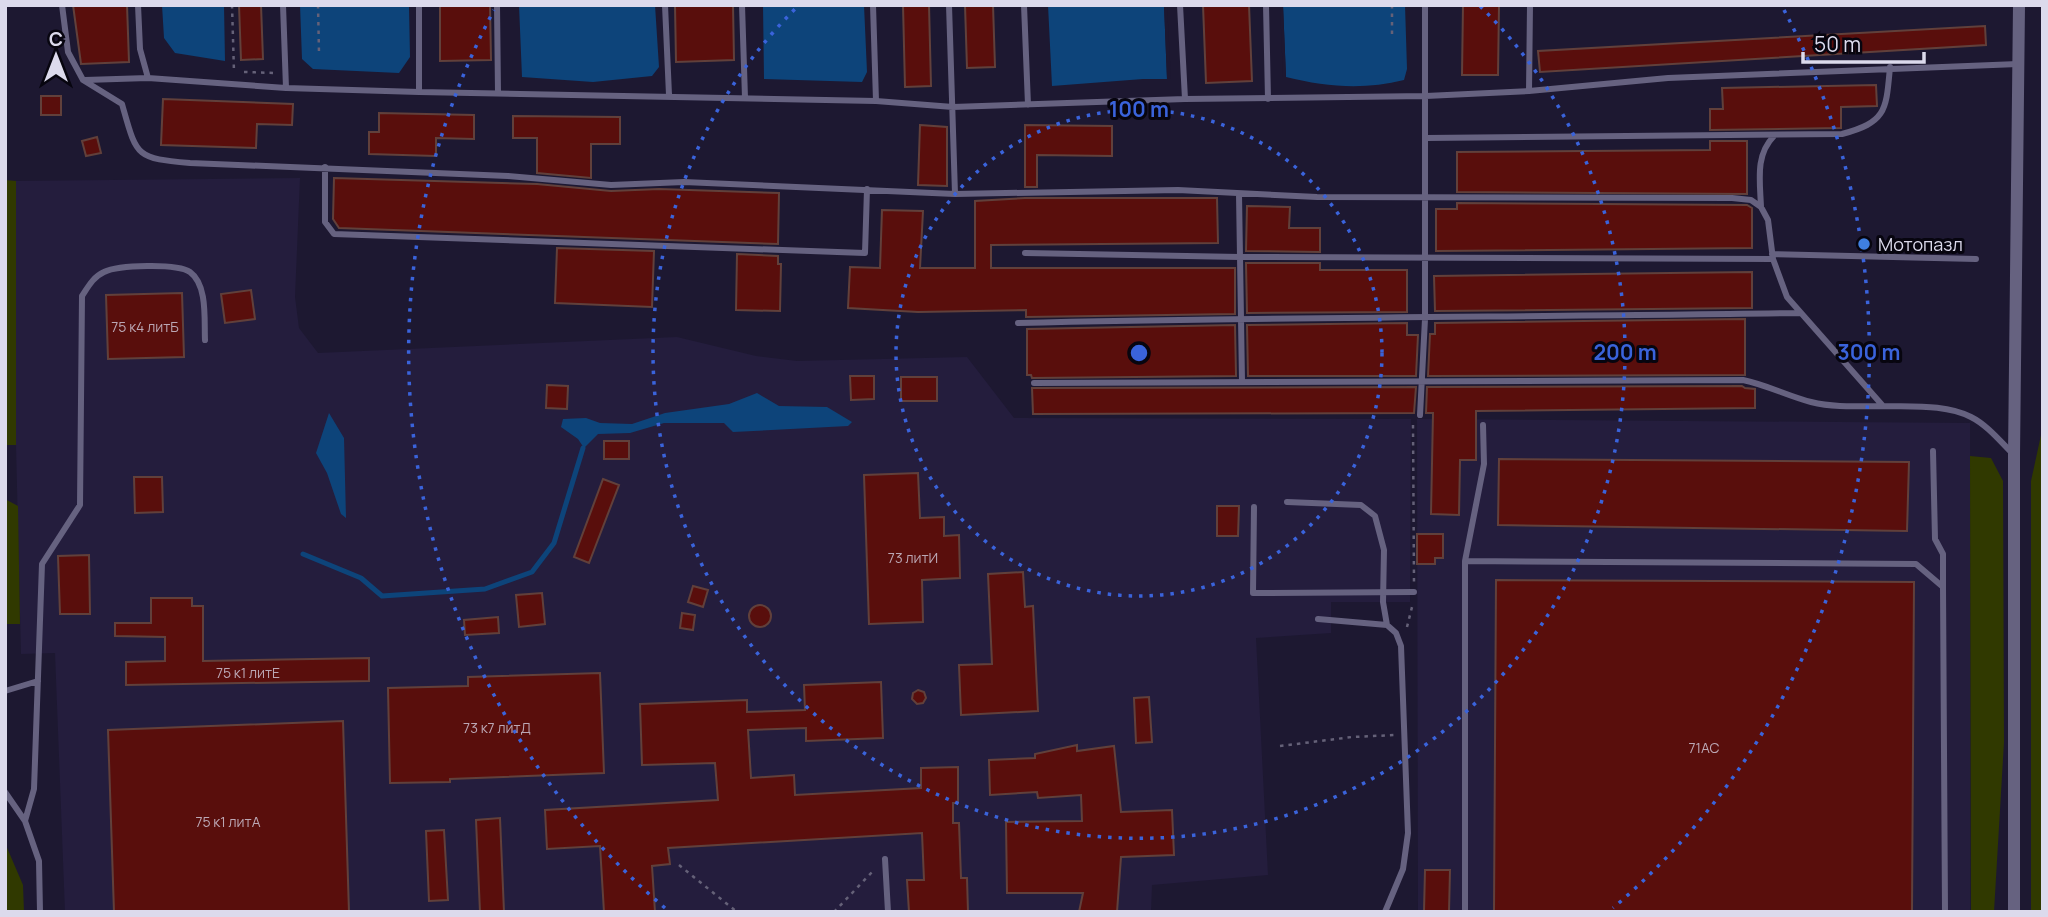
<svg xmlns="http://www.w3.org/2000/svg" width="2048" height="917" viewBox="0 0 2048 917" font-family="Manrope,sans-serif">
  <rect width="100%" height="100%" fill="#1d1831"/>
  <path fill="#241d3d" d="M300,178L295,297L299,328L318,353L677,337L756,356L797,361L967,357L1014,418L1411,419L1410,602H1331V633L1256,638L1268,875L1152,885L1151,912H65L55,653L21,654L16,445V181Z
    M1417,419L1970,423V912H1418Z"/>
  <path fill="#303900" d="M2041,5L2043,912H2031V481L2041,435Z
    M5,180L16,181V445H5Z
    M1970,456L1991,458L2003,481L2004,742L1994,912H1971Z
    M5,499L18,506L20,624H6L5,641Z
    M5,843L23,885L24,912H5Z"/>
  <path fill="#0d447a" d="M162,5H224L225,61L175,53L164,38Z
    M300,5H409L410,57L399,73L313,69L302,59Z
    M519,5H655L659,67L652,76L593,82L522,77Z
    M763,5H864L867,72L862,82L764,79Z
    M1048,5H1164L1167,79H1143L1052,86Z
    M1283,5H1405L1407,69L1404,80C1364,90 1326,87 1286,77Z
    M757,393L779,406L827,407L852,422L848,426L733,432L724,423H664L630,433L598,434L584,448L578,439L561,427L563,419L586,418L600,423L632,424L665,413L729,404Z
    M329,413L344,438L346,518L341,514L327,473L316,453Z"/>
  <path fill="#1d1831" d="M1164,5H1167L1171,79H1167Z
    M1280,5H1283L1286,77H1283Z"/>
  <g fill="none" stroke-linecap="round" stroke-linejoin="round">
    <path stroke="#0d447a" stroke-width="5" d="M303,554L361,578L382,596L485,589L532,572L554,543L583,448"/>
  </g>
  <path fill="#590e0c" stroke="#61403b" stroke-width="2" d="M73,5H127L129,62L81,64Z
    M239,5H261L263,59L241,60Z
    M440,5H490L491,60L440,61Z
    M675,5H733L734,60L676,62Z
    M903,5H929L931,86L905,87Z
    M965,5H993L995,67L967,68Z
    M1203,5H1249L1252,81L1206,83Z
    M1463,5H1499L1498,75H1462Z
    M1985,26L1986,45L1540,72L1538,51Z
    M1876,85L1877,106L1841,107V128L1710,130V109H1723L1722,88Z
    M41,96H61V115H41Z
    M163,99L293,104L292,125L257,124L256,148L161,145Z
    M379,113L474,115V139L436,138V156L369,154V132H379Z
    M513,116L620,117V144H591V178L537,173V138H513Z
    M920,125L947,127V186L918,185Z
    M1025,125L1112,126V156L1037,155V187H1025Z
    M97,137L101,153L86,156L82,141Z
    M1710,141H1747V194L1457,192V152L1710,150Z
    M334,178L537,184L611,191L659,189L779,193L778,244L339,228L333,219Z
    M1025,198H1217L1218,243L991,245V268H1235V314L1026,317V310L918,312L848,308L850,267L880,268L882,210L923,211L920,268H975V201Z
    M1457,203L1747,205L1752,208V248L1436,251V209H1457Z
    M1247,206L1290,207L1289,228H1320V252L1246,251Z
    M557,248L654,251L652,307L555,303Z
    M737,254L778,256V264H781L780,311L736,310Z
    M1246,263H1320V270H1407V312L1247,313Z
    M1752,272V308L1435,311L1434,276Z
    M251,290L255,319L225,323L221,294Z
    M182,293L184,357L108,359L106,295Z
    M1745,319V375L1428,376L1430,334H1435V323Z
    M1407,323V335H1418L1416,376H1248L1247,325Z
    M1235,325L1236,376L1032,378L1031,375H1027V329Z
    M850,376H874V399L851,400Z
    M901,377H937V401H901Z
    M547,385L568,386L567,409L546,408Z
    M1742,386L1745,388L1755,389V408L1476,411V460H1460L1459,515L1431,514L1433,413H1426L1427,387Z
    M1416,387L1414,413L1033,414L1032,388Z
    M604,441H629V459H604Z
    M1499,459L1909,462L1907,531L1498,525Z
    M918,473L920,518L944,517V536L959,535L960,578L922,580L923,622L869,624L864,475Z
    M134,477H162L163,512L135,513Z
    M603,479L619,485L589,563L574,557Z
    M1217,506H1239L1238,536H1217Z
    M1417,534H1443V558H1435V564H1417Z
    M89,555L90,614H60L58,556Z
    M1023,572L1025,607L1033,606L1038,711L961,715L959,665L992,664L988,574Z
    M1496,580L1914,582L1912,912H1494Z
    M693,586L708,590L703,607L688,602Z
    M542,593L545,624L519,627L516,595Z
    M151,598H192V606H203V661L369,658V681L126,685V662L165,661V637L115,636V623H151Z
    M749 616a11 11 0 1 1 22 0a11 11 0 1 1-22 0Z
    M682,613L695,615L693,630L680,628Z
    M498,617L499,633L465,635L464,620Z
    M600,673L604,773L450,779V782L390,783L388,688L468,686V677Z
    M881,682L883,738L806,741V728L748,730L751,778L794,775L795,795L921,788V768L958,767V803H953V823H959L961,878H967L968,912H909L907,880H924L922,833L668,848L670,864L652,866L655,912H604L600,846L547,849L545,810L718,800L715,763L642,765L640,704L747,700V712L805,710L804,685Z
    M918,690L924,692L926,698L923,703L917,704L912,699L913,693Z
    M1149,697L1152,742L1136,743L1134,698Z
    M343,721L349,912H114L108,730Z
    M1077,745V751L1114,746L1121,812L1172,810L1174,855L1121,857L1117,912H1079L1083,893H1007L1006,822L1082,821L1081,795L1038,798L1037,792L990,795L989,760L1035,758V754Z
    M500,818L504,912H480L476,820Z
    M444,830L448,900L429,901L426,831Z
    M1425,870H1450L1449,912H1424Z"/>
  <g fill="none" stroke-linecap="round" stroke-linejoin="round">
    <path stroke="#656178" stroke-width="2.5" stroke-dasharray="3.5 5" stroke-linecap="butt" d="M232,5L234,72
      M318,5L319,53
      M1392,5V37
      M244,72L276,73
      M1413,425L1414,583
      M1407,627L1413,603
      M1280,746L1352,737L1395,735
      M679,865L737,912
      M834,912L873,871"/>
    <path stroke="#666280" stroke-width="6" d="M62,5L68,52L83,80L122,104C137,157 135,158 190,163L508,176L611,185L684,182L955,194L1178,190L1317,197L1732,198L1751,200L1761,207L1768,220L1773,259L1787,297L1883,406C1912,407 1945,404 1971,417C1987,425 2000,441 2013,454
      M138,5L140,49L148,78
      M283,5L286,88
      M419,5V92
      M497,5L498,93
      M665,5L669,95
      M742,5L745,98
      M873,5L876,101
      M949,5L955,194
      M1024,5L1028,105
      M1180,5L1185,99
      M1266,5L1268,99
      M85,80L148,78L286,88L419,92L876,101L953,107L1185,99L1426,96L1529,91L1668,78L2018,64
      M1529,91L1530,5
      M1426,138L1842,134C1887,122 1886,110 1890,67
      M325,167V222L334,234L865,253L867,189
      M1239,194L1242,381
      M1761,207C1760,181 1755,155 1774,136
      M1025,253L1240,257L1773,259
      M1772,254L1976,259
      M1018,323C1279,317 1540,317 1801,313
      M1034,383L1743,380C1767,385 1788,396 1811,402C1835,408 1859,406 1883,406
      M1420,415L1425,319V5
      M1933,451L1935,539L1943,554V587
      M1287,502L1361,505L1375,516L1384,550L1383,602L1387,625
      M1254,507L1253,593L1414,592
      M1465,561L1916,564L1943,587L1945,912
      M1318,619L1387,625L1396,633L1401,646L1408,833L1403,869L1385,912
      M5,691L38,681
      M5,792L25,821L39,861L40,912
      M25,821L34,789L42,564L80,505L82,296C88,287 93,277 104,272C118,265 177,263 190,272C208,285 204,321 205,340
      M885,859L888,912
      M1465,912V561L1484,464L1483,425"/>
    <path stroke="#666280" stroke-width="12" d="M2014,912V455L2019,5"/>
  </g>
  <g fill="none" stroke="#3a63db" stroke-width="3.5" stroke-dasharray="3.5 7">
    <circle cx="1139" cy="353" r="243"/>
    <path d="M1480 6A486 486 0 1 1 798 6"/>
    <path d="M665 908A730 730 0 0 1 494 10M1784 10A730 730 0 0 1 1613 908"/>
  </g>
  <circle fill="#3f7fe0" stroke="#07050f" stroke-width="2.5" cx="1864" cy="244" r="7"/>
  <g text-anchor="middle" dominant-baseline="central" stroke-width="6" stroke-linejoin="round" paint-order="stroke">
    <g font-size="14" fill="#bba7b4">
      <text x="145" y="326">75 к4 литБ</text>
      <text x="913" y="557">73 литИ</text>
      <text x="248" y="672">75 к1 литЕ</text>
      <text x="497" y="727">73 к7 литД</text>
      <text x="1704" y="747">71АС</text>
      <text x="228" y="821">75 к1 литА</text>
    </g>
    <g font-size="18" fill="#dcdaec" stroke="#07050f" text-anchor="start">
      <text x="1878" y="244">Мотопазл</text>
    </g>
  </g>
  <circle cx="1139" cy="353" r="10" fill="#3a63db" stroke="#07050f" stroke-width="3.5"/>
  <g font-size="21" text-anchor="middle" font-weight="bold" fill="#3a63db" stroke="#07050f" stroke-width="6" stroke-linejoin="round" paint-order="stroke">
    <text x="1139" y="117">100 m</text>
    <text x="1625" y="360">200 m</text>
    <text x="1869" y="360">300 m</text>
  </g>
  <rect width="2048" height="917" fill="none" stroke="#dcdaec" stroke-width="14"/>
  <g transform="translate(56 56)" stroke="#07050f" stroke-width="5" paint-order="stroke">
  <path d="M0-5L12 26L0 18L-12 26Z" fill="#dcdaec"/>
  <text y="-10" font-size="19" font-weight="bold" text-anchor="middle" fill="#dcdaec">С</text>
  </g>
  <path d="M1803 52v10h121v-10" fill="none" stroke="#dcdaec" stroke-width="3.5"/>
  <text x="1814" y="52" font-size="21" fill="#dcdaec" stroke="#07050f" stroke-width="5" paint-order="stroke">50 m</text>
</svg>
